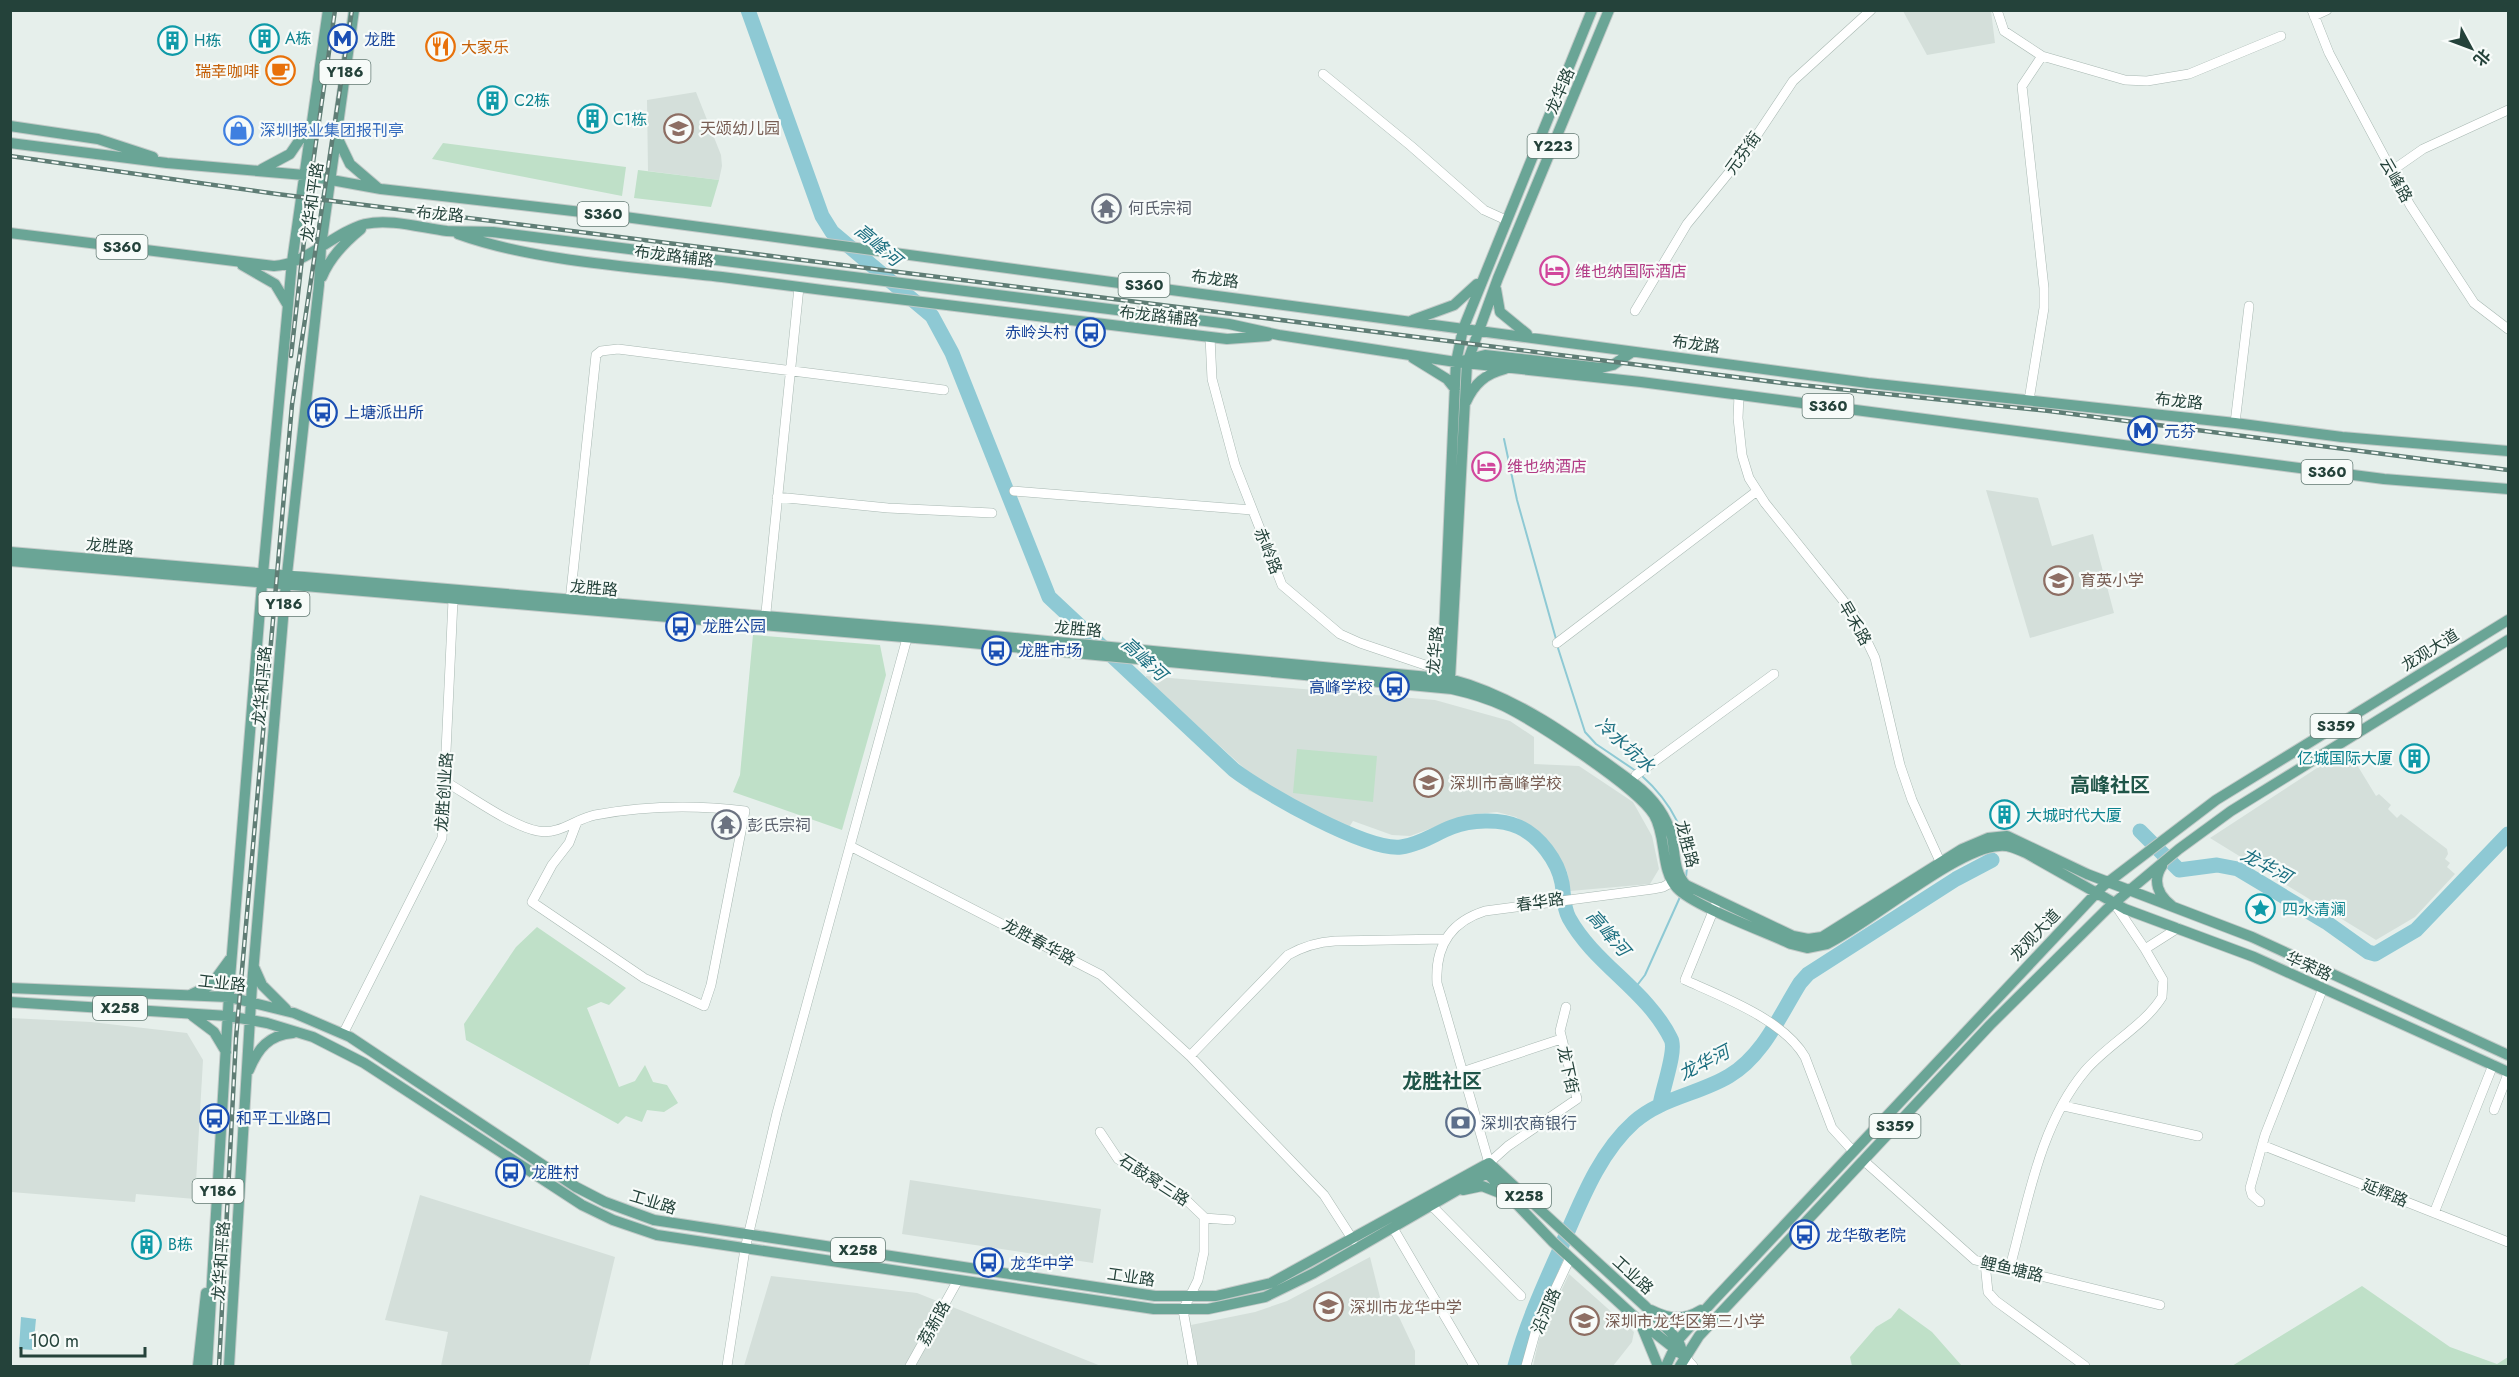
<svg xmlns="http://www.w3.org/2000/svg" width="2519" height="1377" viewBox="0 0 2519 1377" font-family="Jost,'Noto Sans SC',sans-serif">
  <rect width="100%" height="100%" fill="#e6efeb"/>
  <path fill="#d4dfda" d="M1903,11H1991L1995,43L1927,55Z
    M696,92L721,155L722,166L719,180L648,171L647,100Z
    M1986,490L2038,498L2052,546L2093,534L2114,613L2030,638Z
    M1146,676L1435,700L1510,721L1534,737V764L1579,766L1633,802L1652,836L1659,869L1650,884L1570,891L1567,871L1536,833L1516,817L1497,812L1468,815L1410,836L1392,835L1353,821L1342,838L1248,790L1255,778L1146,679Z
    M2340,753L2354,760L2376,796L2379,794L2391,805L2388,809L2397,818L2401,814L2447,849L2448,854L2445,859L2450,863L2447,867L2455,874L2415,917L2376,940L2210,838Z
    M10,1018L91,1022L187,1033L203,1060L195,1199L136,1194L135,1202L11,1192Z
    M910,1180L1101,1209L1093,1263L902,1234Z
    M420,1195L615,1257L589,1366H441L448,1332L385,1320Z
    M1370,1257L1381,1301L1399,1317L1415,1351V1366H1198L1191,1325L1255,1312L1287,1301Z
    M1569,1274L1634,1332L1632,1342L1613,1366H1533L1539,1339Z
    M771,1276L917,1293L1101,1366H744Z"/>
  <path fill="#bfe0c8" d="M443,143L626,167L622,196L432,159Z
    M638,170L719,180L711,207L634,198Z
    M753,635L880,645L886,675L842,830L733,792L740,775Z
    M1297,749L1377,756L1373,802L1293,793Z
    M537,927L626,988L609,1005L601,1002L587,1008L619,1087L635,1081L645,1065L653,1082L667,1085L678,1103L664,1112L647,1110L642,1122L626,1116L618,1124L466,1040L464,1024L516,947Z
    M2362,1286L2450,1347L2497,1364L2508,1357V1366H2232Z
    M1899,1308L1932,1332L1962,1366H1852L1850,1357L1876,1327L1891,1318Z"/>
  <path fill="#8ec9d4" d="M21,1317L36,1319L33,1350L19,1349Z"/>
  <g fill="none" stroke-linecap="round" stroke-linejoin="round">
    <path stroke="#8ec9d4" stroke-width="2" d="M1504,439L1517,500L1556,639
      M1557,645L1585,732L1596,744L1636,771
      M1641,775C1670,801 1692,836 1686,877
      M1635,988L1645,975L1680,897"/>
    <path stroke="#8ec9d4" stroke-width="15" d="M748,10L822,216L832,232L932,316L952,353L1049,597L1234,770C1263,792 1366,851 1401,847C1419,845 1436,833 1452,827C1470,820 1500,818 1519,827C1539,836 1558,861 1562,883C1564,895 1563,907 1569,918C1595,965 1647,990 1671,1039C1677,1050 1662,1090 1660,1105
      M2140,831L2179,870L2217,865L2238,869L2326,922L2368,952L2375,954L2416,930L2508,834
      M1515,1366C1526,1325 1543,1287 1561,1247C1580,1204 1598,1154 1634,1122C1661,1098 1699,1094 1729,1076C1763,1056 1780,1015 1800,983L1808,974L1956,879L1992,860"/>
    <defs>
      <path id="minor" d="M1997,10L2004,31L2042,56L2125,80L2147,81L2189,74L2281,36
        M2312,10L2329,53L2410,205L2474,303L2508,329
        M2314,16L2327,10
        M1323,74L1411,146L1484,210L1506,220
        M2390,172L2423,149L2508,110
        M1635,311L1687,224L1745,153L1793,81L1871,10
        M1210,337L1212,379L1235,465L1282,585L1340,634L1360,643L1431,667L1440,677
        M1739,395L1738,418L1742,455L1749,478L1765,503L1854,614L1875,658L1900,765L1912,800L1943,868
        M2029,400L2044,308V288L2022,86L2042,56
        M2235,423L2249,306
        M1014,491L1252,510
        M777,497L888,508L992,513
        M570,601L596,355L601,351L618,349L944,390
        M765,622L799,287
        M909,631L850,846L1101,975L1190,1056L1324,1195L1353,1240
        M1557,643L1757,491
        M1636,775L1774,674
        M446,782C470,796 513,827 538,831C560,835 575,819 595,815C644,806 696,805 745,811L711,985L704,1006L644,978L532,902L552,865L569,843L577,822
        M2114,903L2145,949L2178,928
        M1716,904L1685,980C1723,997 1784,1020 1805,1057L1832,1128L1853,1151
        M343,1034L442,838L453,600
        M1190,1056L1288,955C1304,946 1317,942 1335,941L1445,939
        M1462,1072L1561,1039
        M2064,1106L2198,1136
        M2494,1110L2508,1074
        M1100,1132L1118,1159L1182,1196L1204,1217V1252L1198,1280L1183,1310L1193,1366
        M2262,1145L2508,1242
        M1863,1160L1975,1260L2160,1305
        M1489,1163L1508,1146L1577,1099L1560,1031L1566,1007
        M1488,1169L1489,1163L1437,983C1435,947 1450,922 1485,911L1653,889L1663,887L1678,879
        M2260,1202L2252,1195L2250,1188L2265,1135L2323,988
        M1432,1206L1521,1296
        M2434,1213L2493,1065
        M1204,1218L1231,1220
        M1393,1228L1474,1366
        M1985,1263L1988,1292L1996,1301L2085,1366
        M2010,1267C2028,1201 2040,1125 2085,1071C2107,1045 2145,1025 2162,997L2163,980L2145,949
        M1684,1356L1693,1366
        M727,1366L745,1249L777,1113L850,846
        M910,1366L958,1280
        M1526,1366L1536,1330L1570,1258"/>
      <path id="major" d="M10,126L98,139L153,157
        M338,139L350,164L378,188
        M10,143L167,163L304,175L381,189L625,217L1868,383L2235,423L2342,437L2508,451
        M262,169L290,154L307,129
        M10,233L274,266C307,264 333,233 365,224C390,218 422,228 447,231C463,232 478,231 493,232L1229,324L1279,335L1456,362L1641,382L2384,479L2508,489
        M458,234C536,262 639,267 722,277C890,299 1058,319 1227,339L1268,336
        M242,265L275,284L287,304
        M322,277C330,257 345,242 361,229
        M1496,289L1500,312L1527,334
        M1413,320L1454,305L1477,284
        M1413,358L1447,379L1455,389
        M1465,360L1485,355L1601,368L1613,365L1632,352
        M1466,402C1474,384 1485,374 1505,369
        M10,552L942,631L1450,679C1519,697 1578,742 1635,784C1653,798 1666,814 1672,837C1675,853 1674,873 1686,885L1793,936L1808,939L1822,937L1962,849L1988,838L2007,836L2087,874L2252,937L2508,1055
        M10,561L939,640L1452,689C1470,693 1487,698 1504,706C1536,722 1637,787 1654,815C1667,837 1660,870 1677,888C1693,906 1766,932 1791,944L1807,948L1827,944C1870,923 1957,848 1999,846C2009,845 2017,849 2026,853L2125,909L2254,957L2508,1072
        M1442,681L1456,362L1463,329L1592,10
        M1446,684L1450,679L1467,363L1498,278L1609,10
        M2162,866C2152,881 2158,895 2172,906
        M254,967L262,985L286,1009
        M10,988L229,997L294,1013L350,1037L576,1187L605,1202L654,1220L1155,1296H1216L1271,1283L1489,1163L1645,1306L1678,1340L1684,1356
        M192,994L211,985L230,959
        M10,1002L228,1016L267,1023L313,1037L364,1063L582,1205L613,1220L657,1235L1154,1309H1208L1265,1297L1314,1273L1487,1173L1553,1242L1637,1319L1684,1356
        M190,1014L214,1032L226,1052
        M249,1070C258,1048 269,1035 293,1033
        M1463,1190L1482,1186L1505,1195
        M1651,1310C1669,1319 1683,1321 1701,1310
        M1642,1327L1658,1366
        M198,1366L206,1293
        M207,1366L230,978L262,584L292,262L328,10
        M229,1366L252,985L286,583L319,285L321,246L354,10
        M1666,1366L1678,1340L1713,1301L2103,886L2216,800L2508,620
        M1680,1366L1699,1336L1990,1025L2107,909L2179,849L2231,811L2508,640"/>
    </defs>
    <use href="#minor" stroke="#a8b8b2" stroke-width="10"/>
    <use href="#major" stroke="#c2cac8" stroke-width="12"/>
    <use href="#minor" stroke="#fff" stroke-width="9"/>
    <use href="#major" stroke="#6aa596" stroke-width="10"/>
    <defs>
      <path id="rail" d="M10,156L277,194L1791,384L2049,411L2508,470
        M291,356L312,170L335,10
        M219,1366L236,1038L292,405L352,10"/>
    </defs>
    <use href="#rail" stroke="#5f7d75" stroke-width="4.5"/>
    <use href="#rail" stroke="#f7fbf9" stroke-width="2" stroke-dasharray="7" stroke-linecap="butt"/>
  </g>
  <defs>
    <symbol id="building-ring" viewBox="-11 -11 22 22"><circle r="9.5" fill="#f7fbf9" stroke="#0f9aa8" stroke-width="1.5"/><path d="M-4-6H4V6H1V3H-1V6H-4ZM-2.5-4.3h1.7v1.8h-1.7ZM.8-4.3h1.7v1.8H.8ZM-2.5-1h1.7V.8h-1.7ZM.8-1h1.7V.8H.8Z" fill="#0f9aa8"/></symbol>
    <symbol id="metro-ring" viewBox="-11 -11 22 22"><circle r="9.5" fill="#f7fbf9" stroke="#1a4fb4" stroke-width="1.5"/><path d="M-5.5 5V-5H-3L0 0L3-5H5.5V5H3V-.5L0 4L-3-.5V5Z" fill="#1a4fb4"/></symbol>
    <symbol id="restaurant-ring" viewBox="-11 -11 22 22"><circle r="9.5" fill="#f7fbf9" stroke="#e8710a" stroke-width="1.5"/><path d="M-5-6h1v4h1v-4h1v4h1v-4h1v5L-1.5 .5V6h-2V.5L-5-1ZM5-6V6H3V1.5H1.5Q1.5-4 5-6Z" fill="#e8710a"/></symbol>
    <symbol id="cafe-ring" viewBox="-11 -11 22 22"><circle r="9.5" fill="#f7fbf9" stroke="#e8710a" stroke-width="1.5"/><path d="M-5.5-4.5H6V0H3Q3 3.5 0 3.5H-2.5Q-5.5 3.5-5.5 0ZM3-3.2v2h1.7v-2ZM-6 4.5H4V6H-6Z" fill="#e8710a"/></symbol>
    <symbol id="school-ring" viewBox="-11 -11 22 22"><circle r="9.5" fill="#f7fbf9" stroke="#8d6e63" stroke-width="1.5"/><path d="M0-5L7-2L0 1L-7-2ZM-4 1L0 2.5L4 1V4Q0 6-4 4Z" fill="#8d6e63"/></symbol>
    <symbol id="shop-ring" viewBox="-11 -11 22 22"><circle r="9.5" fill="#f7fbf9" stroke="#3f7fe0" stroke-width="1.5"/><path d="M-5-2.5h2.3a2.7 3.5 0 0 1 5.4 0H5L5.5 6h-11ZM-1.5-2.5h3a1.5 2.3 0 0 0-3 0Z" fill="#3f7fe0"/></symbol>
    <symbol id="temple-ring" viewBox="-11 -11 22 22"><circle r="9.5" fill="#f7fbf9" stroke="#6b7280" stroke-width="1.5"/><path d="M0-6L5-2H3V0L6.5 2.5H4V6H1.5V3h-3V6H-4V2.5H-6.5L-3 0V-2H-5Z" fill="#6b7280"/></symbol>
    <symbol id="hotel-ring" viewBox="-11 -11 22 22"><circle r="9.5" fill="#f7fbf9" stroke="#d1479c" stroke-width="1.5"/><path d="M-6-4.5h1.5V1H6V5H4.5V3h-9V5H-6ZM-4 0a1.8 1.8 0 1 1 3.6 0ZM.5 0V-2.5h3Q6-2.5 6 0Z" fill="#d1479c"/></symbol>
    <symbol id="bus-ring" viewBox="-11 -11 22 22"><circle r="9.5" fill="#f7fbf9" stroke="#1a4fb4" stroke-width="1.5"/><path d="M-5-6H5V4H4V6H2V4H-2V6H-4V4H-5ZM-3.5-4V0h7V-4ZM-3.5 1.2v1.5H-2V1.2ZM2 1.2v1.5H3.5V1.2Z" fill="#1a4fb4"/></symbol>
    <symbol id="sight-ring" viewBox="-11 -11 22 22"><circle r="9.5" fill="#f7fbf9" stroke="#0f9aa8" stroke-width="1.5"/><path d="M0-6L1.8-2.2L6-1.7L2.9 1.2L3.7 5.4L0 3.3L-3.7 5.4L-2.9 1.2L-6-1.7L-1.8-2.2Z" fill="#0f9aa8"/></symbol>
    <symbol id="bank-ring" viewBox="-11 -11 22 22"><circle r="9.5" fill="#f7fbf9" stroke="#5c6f8a" stroke-width="1.5"/><path d="M-6-4H6V4H-6ZM0-2.3a2.3 2.3 0 1 0 0 4.6a2.3 2.3 0 1 0 0-4.6Z" fill="#5c6f8a"/></symbol>
  </defs>
  <g fill-rule="evenodd">
    <use href="#building-ring" x="248" y="22" width="33" height="33"/>
    <use href="#metro-ring" x="326" y="22" width="33" height="33"/>
    <use href="#building-ring" x="156" y="24" width="33" height="33"/>
    <use href="#restaurant-ring" x="424" y="30" width="33" height="33"/>
    <use href="#cafe-ring" x="264" y="54" width="33" height="33"/>
    <use href="#building-ring" x="476" y="84" width="33" height="33"/>
    <use href="#building-ring" x="576" y="102" width="33" height="33"/>
    <use href="#school-ring" x="662" y="112" width="33" height="33"/>
    <use href="#shop-ring" x="222" y="114" width="33" height="33"/>
    <use href="#temple-ring" x="1090" y="192" width="33" height="33"/>
    <use href="#hotel-ring" x="1538" y="254" width="33" height="33"/>
    <use href="#bus-ring" x="1074" y="316" width="33" height="33"/>
    <use href="#bus-ring" x="306" y="396" width="33" height="33"/>
    <use href="#metro-ring" x="2126" y="414" width="33" height="33"/>
    <use href="#hotel-ring" x="1470" y="450" width="33" height="33"/>
    <use href="#school-ring" x="2042" y="564" width="33" height="33"/>
    <use href="#bus-ring" x="664" y="610" width="33" height="33"/>
    <use href="#bus-ring" x="980" y="634" width="33" height="33"/>
    <use href="#bus-ring" x="1378" y="670" width="33" height="33"/>
    <use href="#building-ring" x="2398" y="742" width="33" height="33"/>
    <use href="#school-ring" x="1412" y="766" width="33" height="33"/>
    <use href="#building-ring" x="1988" y="798" width="33" height="33"/>
    <use href="#temple-ring" x="710" y="808" width="33" height="33"/>
    <use href="#sight-ring" x="2244" y="892" width="33" height="33"/>
    <use href="#bus-ring" x="198" y="1102" width="33" height="33"/>
    <use href="#bank-ring" x="1444" y="1106" width="33" height="33"/>
    <use href="#bus-ring" x="494" y="1156" width="33" height="33"/>
    <use href="#bus-ring" x="1788" y="1218" width="33" height="33"/>
    <use href="#building-ring" x="130" y="1228" width="33" height="33"/>
    <use href="#bus-ring" x="972" y="1246" width="33" height="33"/>
    <use href="#school-ring" x="1312" y="1290" width="33" height="33"/>
    <use href="#school-ring" x="1568" y="1304" width="33" height="33"/>
  </g>
  <g text-anchor="middle" dominant-baseline="central" stroke-width="4.5" stroke-linejoin="round" paint-order="stroke">
    <g fill="#f7fbf9" stroke="#637a73" stroke-width="1.5">
      <rect x="319.5" y="60" width="51" height="24" rx="4.5"/>
      <rect x="1527.5" y="134" width="51" height="24" rx="4.5"/>
      <rect x="577.5" y="202" width="51" height="24" rx="4.5"/>
      <rect x="96.5" y="235" width="51" height="24" rx="4.5"/>
      <rect x="1118.5" y="273" width="51" height="24" rx="4.5"/>
      <rect x="1802.5" y="394" width="51" height="24" rx="4.5"/>
      <rect x="2301.5" y="460" width="51" height="24" rx="4.5"/>
      <rect x="258.5" y="592" width="51" height="24" rx="4.5"/>
      <rect x="2310.5" y="714" width="51" height="24" rx="4.5"/>
      <rect x="93" y="996" width="54" height="24" rx="4.5"/>
      <rect x="1869.5" y="1114" width="51" height="24" rx="4.5"/>
      <rect x="192.5" y="1179" width="51" height="24" rx="4.5"/>
      <rect x="1497" y="1184" width="54" height="24" rx="4.5"/>
      <rect x="831" y="1238" width="54" height="24" rx="4.5"/>
    </g>
    <g font-size="15" font-weight="bold" fill="#24423a">
      <text x="345" y="72">Y186</text>
      <text x="1553" y="146">Y223</text>
      <text x="603" y="214">S360</text>
      <text x="122" y="247">S360</text>
      <text x="1144" y="285">S360</text>
      <text x="1828" y="406">S360</text>
      <text x="2327" y="472">S360</text>
      <text x="284" y="604">Y186</text>
      <text x="2336" y="726">S359</text>
      <text x="120" y="1008">X258</text>
      <text x="1895" y="1126">S359</text>
      <text x="218" y="1191">Y186</text>
      <text x="1524" y="1196">X258</text>
      <text x="858" y="1250">X258</text>
    </g>
    <g font-size="16" fill="#0d838f" stroke="#f7fbf9" text-anchor="start">
      <text x="285" y="38">A栋</text>
      <text x="194" y="40">H栋</text>
      <text x="514" y="100">C2栋</text>
      <text x="613" y="119">C1栋</text>
      <text x="2393" y="758" text-anchor="end">亿城国际大厦</text>
      <text x="2026" y="815">大城时代大厦</text>
      <text x="2282" y="909">四水清澜</text>
      <text x="168" y="1244">B栋</text>
    </g>
    <g font-size="16" fill="#164399" stroke="#f7fbf9" text-anchor="start">
      <text x="364" y="39">龙胜</text>
      <text x="1069" y="332" text-anchor="end">赤岭头村</text>
      <text x="344" y="412">上塘派出所</text>
      <text x="2164" y="431">元芬</text>
      <text x="702" y="626">龙胜公园</text>
      <text x="1018" y="650">龙胜市场</text>
      <text x="1373" y="687" text-anchor="end">高峰学校</text>
      <text x="236" y="1118">和平工业路口</text>
      <text x="531" y="1172">龙胜村</text>
      <text x="1826" y="1235">龙华敬老院</text>
      <text x="1010" y="1263">龙华中学</text>
    </g>
    <g font-size="16" fill="#c56008" stroke="#f7fbf9" text-anchor="start">
      <text x="461" y="47">大家乐</text>
      <text x="259" y="71" text-anchor="end">瑞幸咖啡</text>
    </g>
    <g font-size="16" fill="#24423a" stroke="#f7fbf9">
      <text transform="translate(1560 91) rotate(-67)">龙华路</text>
      <text transform="translate(1743 153) rotate(-54)">元芬街</text>
      <text transform="translate(2396 180) rotate(60)">云峰路</text>
      <text transform="translate(312 202) rotate(-82)">龙华和平路</text>
      <text transform="translate(440 214) rotate(5)">布龙路</text>
      <text transform="translate(674 256) rotate(7)">布龙路辅路</text>
      <text transform="translate(1215 279) rotate(7)">布龙路</text>
      <text transform="translate(1159 316) rotate(6)">布龙路辅路</text>
      <text transform="translate(1696 344) rotate(7)">布龙路</text>
      <text transform="translate(2179 401) rotate(6)">布龙路</text>
      <text transform="translate(110 546) rotate(5)">龙胜路</text>
      <text transform="translate(1268 551) rotate(68)">赤岭路</text>
      <text transform="translate(594 588) rotate(5)">龙胜路</text>
      <text transform="translate(1855 623) rotate(60)">早禾路</text>
      <text transform="translate(1078 629) rotate(5)">龙胜路</text>
      <text transform="translate(1435 650) rotate(-85)">龙华路</text>
      <text transform="translate(2430 650) rotate(-32)">龙观大道</text>
      <text transform="translate(262 686) rotate(-85)">龙华和平路</text>
      <text transform="translate(444 792) rotate(-86)">龙胜创业路</text>
      <text transform="translate(1687 844) rotate(75)">龙胜路</text>
      <text transform="translate(1540 902) rotate(-8)">春华路</text>
      <text transform="translate(2035 935) rotate(-46)">龙观大道</text>
      <text transform="translate(1039 942) rotate(28)">龙胜春华路</text>
      <text transform="translate(2309 966) rotate(24)">华荣路</text>
      <text transform="translate(222 983) rotate(6)">工业路</text>
      <text transform="translate(1568 1070) rotate(78)">龙下街</text>
      <text transform="translate(1154 1180) rotate(33)">石鼓窝三路</text>
      <text transform="translate(2385 1193) rotate(22)">延辉路</text>
      <text transform="translate(653 1202) rotate(17)">工业路</text>
      <text transform="translate(221 1261) rotate(-86)">龙华和平路</text>
      <text transform="translate(2012 1269) rotate(13)">鲤鱼塘路</text>
      <text transform="translate(1633 1275) rotate(42)">工业路</text>
      <text transform="translate(1131 1277) rotate(8)">工业路</text>
      <text transform="translate(1546 1311) rotate(-66)">沿河路</text>
      <text transform="translate(934 1323) rotate(-61)">荔新路</text>
    </g>
    <g font-size="16" fill="#785e54" stroke="#f7fbf9" text-anchor="start">
      <text x="700" y="128">天颂幼儿园</text>
      <text x="2080" y="580">育英小学</text>
      <text x="1450" y="783">深圳市高峰学校</text>
      <text x="1350" y="1307">深圳市龙华中学</text>
      <text x="1605" y="1321">深圳市龙华区第三小学</text>
    </g>
    <g font-size="16" fill="#366cbe" stroke="#f7fbf9" text-anchor="start">
      <text x="260" y="130">深圳报业集团报刊亭</text>
    </g>
    <g font-size="16" fill="#5b616d" stroke="#f7fbf9" text-anchor="start">
      <text x="1128" y="208">何氏宗祠</text>
      <text x="747" y="825">彭氏宗祠</text>
    </g>
    <g font-size="16" fill="#b23c85" stroke="#f7fbf9" text-anchor="start">
      <text x="1575" y="271">维也纳国际酒店</text>
      <text x="1507" y="466">维也纳酒店</text>
    </g>
    <g font-size="16" fill="#4e5e75" stroke="#f7fbf9" text-anchor="start">
      <text x="1481" y="1123">深圳农商银行</text>
    </g>
    <g font-size="18" font-style="italic" fill="#1c6f80" stroke="#f7fbf9">
      <text transform="translate(878 245) rotate(40)">高峰河</text>
      <text transform="translate(1144 659) rotate(43)">高峰河</text>
      <text transform="translate(1625 745) rotate(42)">冷水坑水</text>
      <text transform="translate(2266 866) rotate(28)">龙华河</text>
      <text transform="translate(1608 933) rotate(49)">高峰河</text>
      <text transform="translate(1704 1063) rotate(-27)">龙华河</text>
    </g>
    <g font-size="20" font-weight="bold" fill="#1f5548" stroke="#f7fbf9">
      <text x="2110" y="785">高峰社区</text>
      <text x="1442" y="1081">龙胜社区</text>
    </g>
  </g>
  <rect width="2519" height="1377" fill="none" stroke="#24423a" stroke-width="24"/>
  <g transform="translate(2471 48) rotate(131)" stroke="#f7fbf9" stroke-width="4.5" paint-order="stroke">
  <path d="M0-4.5L10 22L0 15L-10 22Z" fill="#24423a"/>
  <text y="-9" font-size="16" font-weight="bold" text-anchor="middle" fill="#24423a">北</text>
  </g>
  <path d="M21 1347v9h124v-9" fill="none" stroke="#24423a" stroke-width="3"/>
  <text x="30" y="1347" font-size="18" fill="#24423a" stroke="#f7fbf9" stroke-width="4.5" paint-order="stroke">100 m</text>
</svg>
